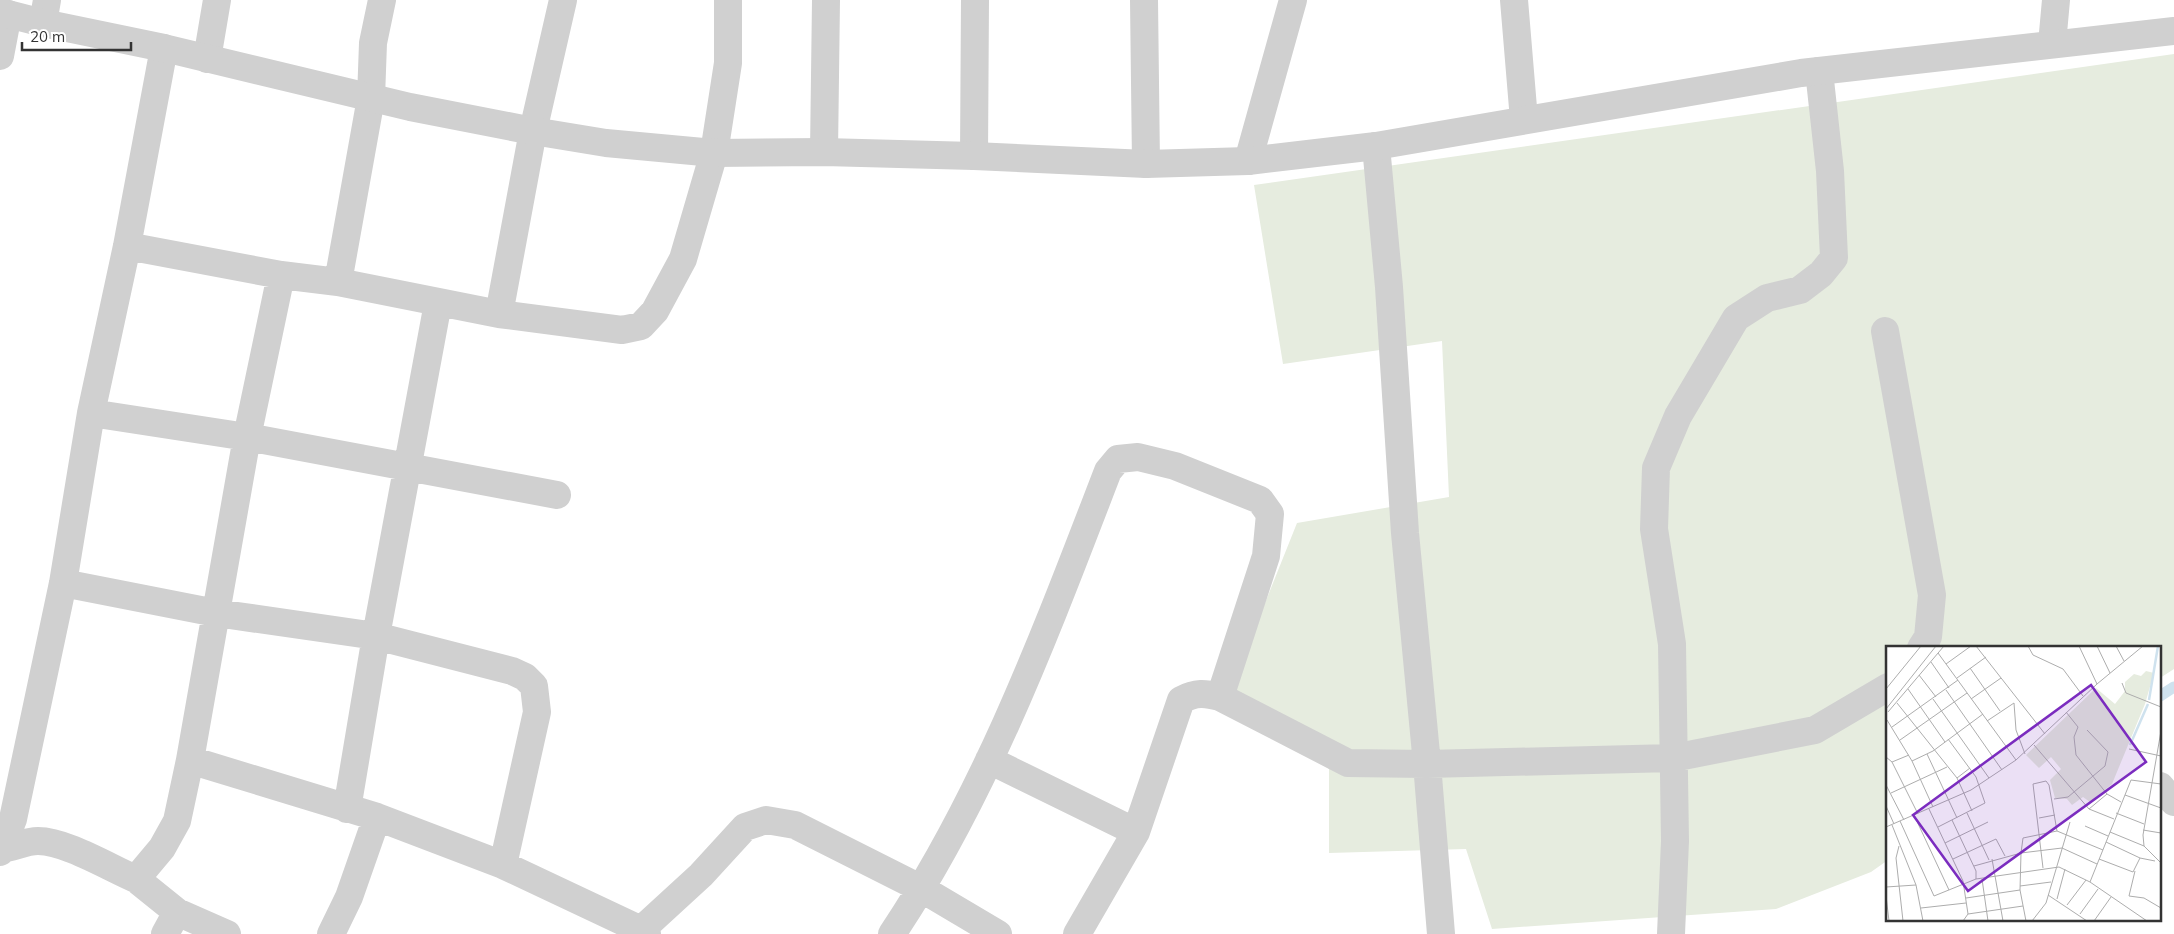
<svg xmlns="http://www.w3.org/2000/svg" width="2174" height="934" viewBox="0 0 2174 934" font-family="Mulish,sans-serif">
  <rect width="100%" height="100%" fill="#fff"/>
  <path fill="#e6ecdf" d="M2174,54V669L2160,678V648H1888V860L1871,872L1776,909L1492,929L1466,849L1329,853V769L1229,693L1297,523L1449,497L1442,341L1283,364L1254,185Z"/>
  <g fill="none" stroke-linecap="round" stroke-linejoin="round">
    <path stroke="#cfe2ee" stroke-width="11" d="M2160,696L2174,687"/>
    <path stroke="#d0d0d0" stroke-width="28" d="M1144,0L1146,164
      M1514,0L1524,120
      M43,23L47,0
      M2052,44L2056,0
      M0,56L8,14
      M207,59L217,0
      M1376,146L1389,287L1405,533L1427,764L1441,934
      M824,152L826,0
      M974,156L975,0
      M1248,161L1293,0
      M127,246L281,275L338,282L499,314L622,330L641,326L655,311L683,259L714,153L728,63V0
      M338,282L371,98L373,43L382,0
      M499,314L533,131L563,0
      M1885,331L1932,595L1928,637L1921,648
      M91,413L247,437L557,495
      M63,583L216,613L376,636L512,671L525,677L534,686L537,712L503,865
      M190,760L377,817L503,865L641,930L637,934
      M989,760L1136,832
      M2160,786L2174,802
      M347,809L376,636L438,303
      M0,849C13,848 25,841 38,841C66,841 110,868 136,879L162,848L177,821L190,760L247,437L281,275
      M0,852L13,819L63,583L91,413L127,246L164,48
      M136,879L177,912L227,934
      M165,934L177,912
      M331,934L349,897L377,817
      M647,934L641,930L701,875L745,827L766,820L795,825L922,889L998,934
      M892,934C987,792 1047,629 1108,471L1118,459L1138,457L1175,466L1260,500L1270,514L1266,556L1220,697
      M1077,934L1136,832L1181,700C1196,692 1205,693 1220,697L1348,763L1427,764L1673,758L1815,730L1888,687
      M1671,934L1675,841L1672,644L1654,529L1656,468L1678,416L1736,318L1767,298L1800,290L1821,274L1834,258L1830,171L1819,71"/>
    <path stroke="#d0d0d0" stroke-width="28" d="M0,12L43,23L164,48L410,107L533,131L606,143L714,153L824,152L974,156L1146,164L1248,161L1376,146L1801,73L2174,31"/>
  </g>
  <g transform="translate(1886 646)">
    <rect width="275" height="275" fill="#fff"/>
    <path d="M260,25L268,27L259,58L226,138L204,156L197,151L186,159L181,153L169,152L164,134L175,123L165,111L153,122L140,109L210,42L229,58L239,45V36L248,28L255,30Z" fill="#e6ecdf"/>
    <path fill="none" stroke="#cfe2ee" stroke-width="2.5" d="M263,54L272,0M244,99L262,58"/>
    <path fill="none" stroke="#adadad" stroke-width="1" d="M90,0L159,88M142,0L147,9L177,23L197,50M193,0L211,38M211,0L224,27M230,0L238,15M52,7L130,114M45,16L63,42M60,18L85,0M84,22L114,65M33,29L50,51M71,32L100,11M236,37L240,47L275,61M0,43L35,0M22,43L59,96M60,44L116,124M47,53L103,132M85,53L115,32M11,57L71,132L86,165M128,57L130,84L139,108M0,63L50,0M2,66L58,0M180,66L192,81L188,91L190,109L221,148M1,74L26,115L47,161M101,75L128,57M6,81L72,34M275,85L257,189L258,200L275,217M14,94L81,47M148,99L203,163L228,173M243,103L275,110M41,108L71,172M0,111L6,116L32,168M26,115L47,105L97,68M6,116L23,109M71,132L84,122M0,139L18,174M5,147L61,121M239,149L275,162M168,153L182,151L219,120L222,106L201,84M0,160L8,178M43,163L77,235L82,268L77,275M203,163L221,148L235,156M81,167L103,214M230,167L258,178M28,169L63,244M153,172L169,169M14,175L48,250L90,233V225L66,174M6,179L30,239L37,275M199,180L222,190M0,181L85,144L130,114L211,38L257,0M52,181L99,157L90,131L62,93M257,184L275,187M224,186L258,200M220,196L254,212M59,197L102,176M13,200L10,212L17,275M67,213L110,193L119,210M106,213L117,275M213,213L247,226L254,212L269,215M211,218L176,202L135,207L137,192L171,185L217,204M88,220L135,207L134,244L140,275M157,222L147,138L160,135L163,139L171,185M249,225L243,250L258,252L275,262M90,233L173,221L204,236L261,275M96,233L102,275M204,236L245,134L275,138M134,240L165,236M0,241L30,239M162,249L201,275M0,250L3,275M80,252L134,244M171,253L179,223M181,259L200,234M35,262L80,257M82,268L137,260M194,268L212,243M146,275L160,257L184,176M208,275L225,251"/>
    <path fill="#7b2cbf" fill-opacity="0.15" stroke="#7b2cbf" stroke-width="2.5" d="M205,39L260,116L82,245L27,169Z"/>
    <rect width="275" height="275" fill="none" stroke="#333" stroke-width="2.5"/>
  </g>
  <path d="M22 42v8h109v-8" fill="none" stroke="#333333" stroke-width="2.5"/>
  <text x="30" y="42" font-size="15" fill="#333333" stroke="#ffffff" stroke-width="4" paint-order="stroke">20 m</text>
</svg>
